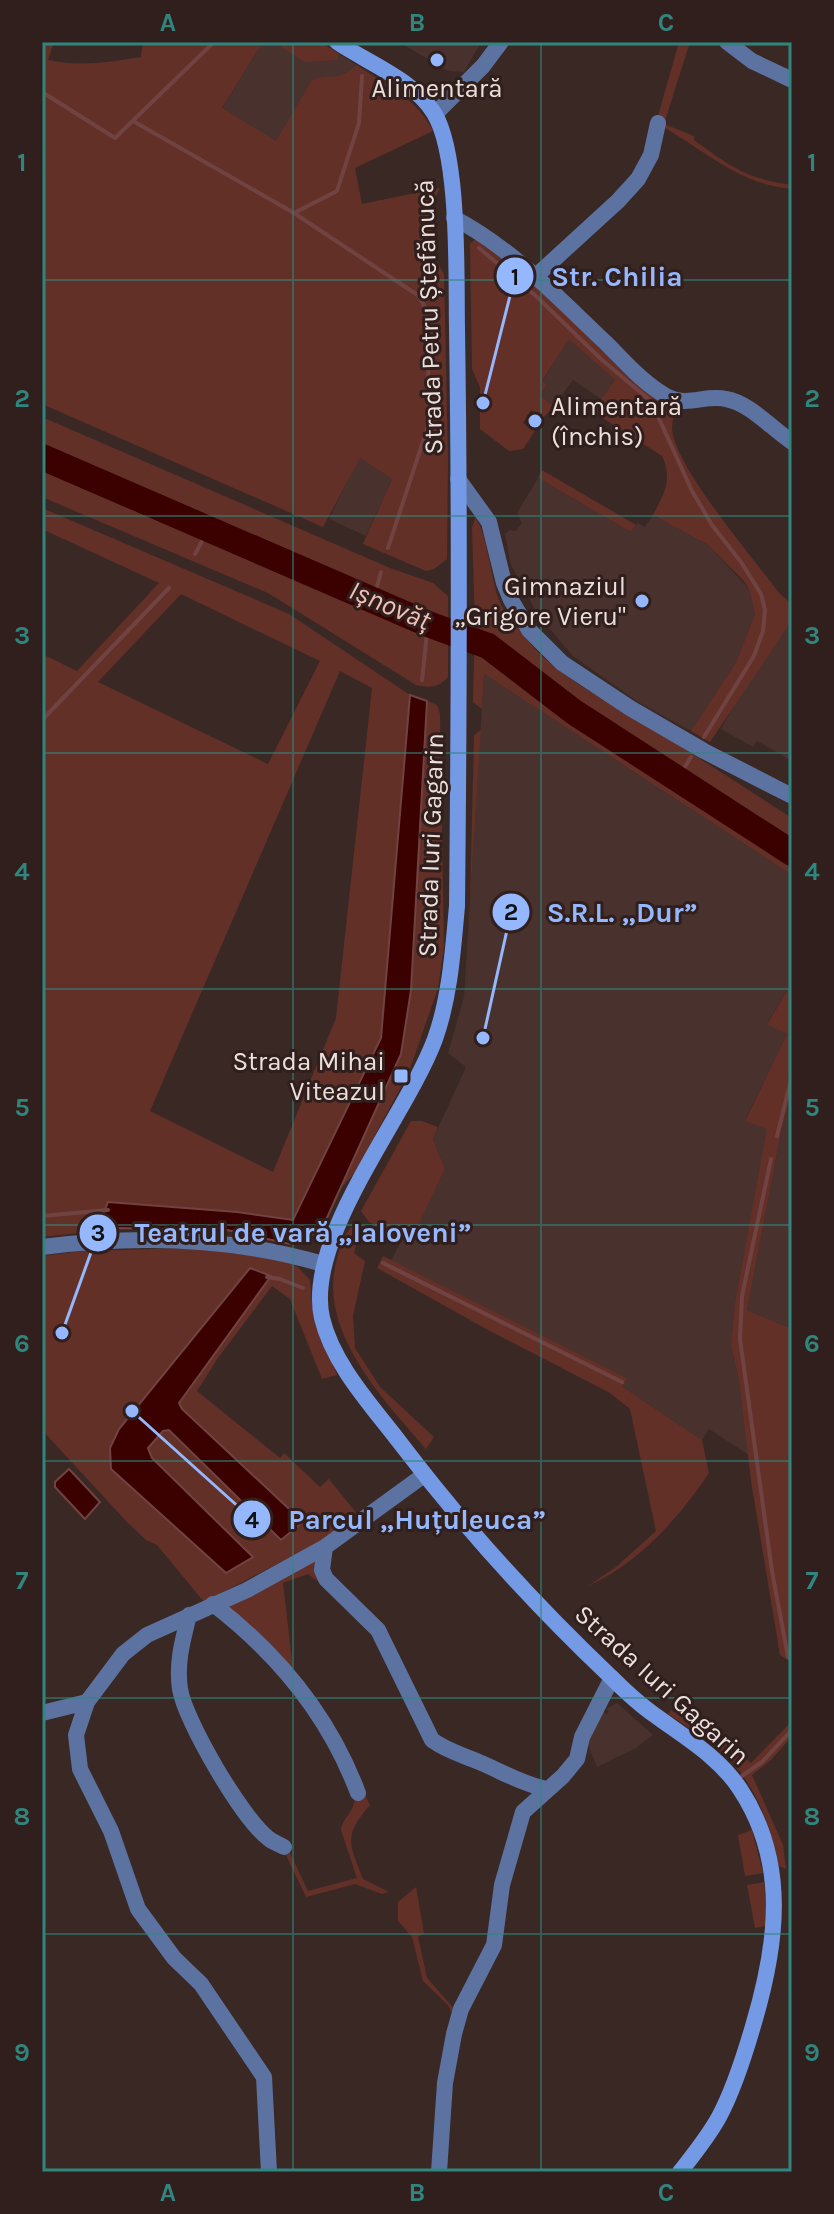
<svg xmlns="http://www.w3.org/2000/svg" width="834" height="2214" viewBox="0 0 834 2214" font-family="Karla,sans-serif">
  <rect width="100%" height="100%" fill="#3a2825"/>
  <path fill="#49312d" d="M263,42H320L357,65L259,180L199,146Z
    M399,42H481L464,72L448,71Z
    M569,338L615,380L601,399L573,380L554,406L540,396L546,385L542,382Z
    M359,457L392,479L366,536L329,519Z
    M538,478L631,532L638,523L645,527L653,515L708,545L749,589L755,614L736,662L691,731L638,702L573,656L538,615L511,565L505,534L510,530L516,531L522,523L517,513Z
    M792,620V761L757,741L753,747L721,729L738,698Z
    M484,674L792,875V983L767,1023L787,1034L745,1120L768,1129L735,1303L731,1346L739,1380L749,1455L709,1429L702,1440L623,1387L627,1378L391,1261L402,1239L415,1231L445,1169L433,1139L466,1067L448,1053L464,997Z
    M792,1089V1329L747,1310L781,1132Z
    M617,1703L653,1735L636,1748L597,1767L587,1743L603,1711L606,1714L609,1712L606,1709Z"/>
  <path fill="#633028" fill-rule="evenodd" d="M42,42H54L48,60C79,67 110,62 141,57L143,42H263L222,108L276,141L312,80C334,72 334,84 357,65C385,85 418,99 433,131L355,168L362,204L440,188L431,206L432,253L444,274L448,459L447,559L434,569L426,571L363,544L392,479L360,458L323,527L42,404Z
    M280,42H320L338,53V60L305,62L278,45Z
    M679,42H690L664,124L694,136V140C730,166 746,179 792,185V189C736,184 703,148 656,123Z
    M475,240L482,242L526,276L655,396L675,409C674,415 672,422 672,428C673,465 755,560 779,593L792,604V620L710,742L691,731L736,662L755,614L749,589L743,580L708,545L653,515C664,494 673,480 662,456L592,411L615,380L569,339L542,381L546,385L540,396L554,406L544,417L531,410L523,423L535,431L523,449L509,451L480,429V387L472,369L470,243Z
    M42,417L390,568L433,583L448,596V677C438,688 430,688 416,685L268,593L42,497Z
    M542,470L636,525L631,532L538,478Z
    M42,508L289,614L410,695L381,1038L292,1220L237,1212L109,1202L96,1231L42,1237V654L77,671L159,583L42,529ZM181,594L320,661L268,764L98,682ZM340,671L372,688L336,1018L273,1172L150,1111Z
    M475,518C487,530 491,580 499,600C505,615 521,632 531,644C560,678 604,699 642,722C692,753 742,786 792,818V875L484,674L482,709L473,702L475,625L472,528Z
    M427,701L437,705L440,714L444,946L438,988L409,1072L354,1174L340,1189L401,1054L411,990Z
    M481,730L470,900L474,735Z
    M792,983V1089L781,1132L747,1310L792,1329V1663L780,1655L751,1481L739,1380L731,1346L735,1303L767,1129L745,1121L787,1034L767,1024Z
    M411,1121H422L438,1127L433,1139L445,1169L415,1232L402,1239L369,1222L361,1211Z
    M353,1226L360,1231L354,1253L365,1261L353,1316L355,1348L380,1387L434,1437L426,1449C384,1400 316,1330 337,1259C340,1248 343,1234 353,1226Z
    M192,1248L276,1257L298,1267L310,1280L313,1313L337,1375L322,1379L290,1299L272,1286L218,1358L197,1391L280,1458L284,1453L320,1487L329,1479L358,1515L316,1544L204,1602L157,1545L146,1540L127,1522L42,1430V1256L84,1251Z
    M383,1256L627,1378L623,1387L702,1440L709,1473C678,1519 639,1563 588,1586L616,1567L656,1531L630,1409L610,1393L488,1330L377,1268Z
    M317,1557L320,1583L308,1574L283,1583L294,1678L224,1606Z
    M671,1710L724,1741L751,1763L792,1721V1736L771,1760L752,1775L783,1845L786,1869L779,1866C772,1830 757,1790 733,1763C715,1743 690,1729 668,1714Z
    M363,1791L370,1805C343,1836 349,1843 363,1879L389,1892L382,1894L355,1884L306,1897L284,1851L288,1849L308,1891L357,1878L341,1830C343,1816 357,1811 354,1794Z
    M752,1830L763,1873L745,1876L738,1835Z
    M764,1882L767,1923L765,1926L755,1928L747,1885Z
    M416,1887L424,1933L418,1937L427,1978L456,2011L453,2015L448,2005L423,1981L412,1937L398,1921V1902Z"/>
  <path fill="#3b0000" stroke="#704342" stroke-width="2" d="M410,695L427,701L411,990L401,1054L321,1231L290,1244L227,1230L119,1228L96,1231L108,1202L237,1212L293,1220L381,1038Z
    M250,1268L271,1276L179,1403L182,1409L303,1522L281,1540L169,1430L163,1431L148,1448L152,1458L253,1557L226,1573L111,1469L110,1448L119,1429Z
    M69,1469L100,1502L85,1519L55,1487V1482Z"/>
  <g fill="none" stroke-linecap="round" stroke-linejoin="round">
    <path stroke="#704342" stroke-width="4" d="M42,48L44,42
      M42,92L115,138L214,42
      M133,121L294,213L337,191L359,123L362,76
      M294,213L419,296L426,309L430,420L388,548
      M479,248L536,296L602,360L651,401L692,491L712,525L741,562L761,594L765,610L763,631L754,656L704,737
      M195,554L208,530
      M373,601L381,572
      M422,680L428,624
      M42,720L169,588
      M677,780L691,757
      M777,1136L792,1076
      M771,1159L742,1296L740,1339L772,1571L788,1657
      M42,1216L108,1210
      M383,1263L622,1382
      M267,1277L280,1279L303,1288
      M742,1776L762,1762L792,1730"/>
    <path stroke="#3b0000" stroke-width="26" d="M42,457L428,624L488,646L574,712L792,853"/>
    <path stroke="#5c73a2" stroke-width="16" d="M727,42L752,61L792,80
      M435,114L483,66L501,42
      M454,218C513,249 558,298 606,343C624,361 643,383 666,396C687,408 705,394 726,399C750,403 772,429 792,442
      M536,276L618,201L638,179L651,155L658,123
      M458,479L489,522L504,583L511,600L529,630L562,663L630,708L704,751L792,796
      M325,1547L322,1570L326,1579L378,1630L432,1740C447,1751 463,1755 479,1762C503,1772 520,1783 546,1789
      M213,1604C278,1654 329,1716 358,1793
      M189,1615C183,1639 176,1663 180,1689C185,1721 242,1818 268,1838C272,1842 279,1844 284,1847
      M87,1702L76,1735L80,1769L111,1831L138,1909L174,1958L201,1984L264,2077L269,2172
      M42,1713L87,1702L123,1654L147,1635L247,1590L325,1547L424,1475
      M439,2172L445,2083L454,2034L461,2009L494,1945L502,1885L523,1812L563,1776L577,1759L582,1737L612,1678"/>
    <path stroke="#5c73a2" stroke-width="16" d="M42,1247C136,1235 232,1237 323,1264"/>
    <path stroke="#759ae5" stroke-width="16" d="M337,42C368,63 414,80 434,113C460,155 456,278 457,329C460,522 459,714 457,906C453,950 450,997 435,1039C406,1117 304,1238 322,1318C333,1365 373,1407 401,1444C464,1527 535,1605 611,1677C625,1691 640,1705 656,1716C686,1738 719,1757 740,1789C789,1863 777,1946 753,2026C744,2057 734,2089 719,2117C708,2137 694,2154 680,2172"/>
  </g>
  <path fill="none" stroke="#30867e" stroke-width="2" stroke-opacity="0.55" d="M293,42V2172M541,42V2172M42,280H792M42,516H792M42,753H792M42,989H792M42,1225H792M42,1461H792M42,1698H792M42,1934H792"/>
  <g fill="#94b7fd" stroke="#301f1c" stroke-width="3">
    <circle cx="437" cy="60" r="8"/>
    <circle cx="535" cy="421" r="8"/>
    <circle cx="642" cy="601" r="8"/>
    <rect x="393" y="1068" width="16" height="16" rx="4"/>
  </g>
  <g text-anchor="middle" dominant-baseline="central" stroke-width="6" stroke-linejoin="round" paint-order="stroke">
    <g font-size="26" fill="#ebdfdc" stroke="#301f1c" text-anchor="end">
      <text x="437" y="88" text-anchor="middle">Alimentară</text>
      <text x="551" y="406" text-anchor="start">Alimentară<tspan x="551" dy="30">(închis)</tspan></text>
      <text x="626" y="586">Gimnaziul<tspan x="626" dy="30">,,Grigore Vieru"</tspan></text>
      <text x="385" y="1061">Strada Mihai<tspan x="385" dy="30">Viteazul</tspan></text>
    </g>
    <g font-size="26" fill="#ebdfdc" stroke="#301f1c">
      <text transform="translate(429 317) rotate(-92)">Strada Petru Ștefănucă</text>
      <text transform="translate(431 845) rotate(-88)">Strada Iuri Gagarin</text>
      <text transform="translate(662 1685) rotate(42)">Strada Iuri Gagarin</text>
    </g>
    <g font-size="28" font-style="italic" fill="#f1c0b7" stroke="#301f1c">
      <text transform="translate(390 605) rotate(23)">Ișnovăț</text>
    </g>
  </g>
  <path fill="none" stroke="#94b7fd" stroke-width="3" d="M483 403L515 276M483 1038L511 912M62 1333L98 1233M132 1411L252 1519"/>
  <g fill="#94b7fd" stroke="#301f1c" stroke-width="3">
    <circle cx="483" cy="403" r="8"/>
    <circle cx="483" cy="1038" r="8"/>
    <circle cx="62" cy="1333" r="8"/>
    <circle cx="132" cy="1411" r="8"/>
    <circle cx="515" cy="276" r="20"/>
    <circle cx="511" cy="912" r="20"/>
    <circle cx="98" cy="1233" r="20"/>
    <circle cx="252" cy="1519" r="20"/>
  </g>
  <g font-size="24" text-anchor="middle" font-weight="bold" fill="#111">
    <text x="515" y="285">1</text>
    <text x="511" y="920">2</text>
    <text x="98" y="1241">3</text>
    <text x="252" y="1528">4</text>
  </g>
  <g font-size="28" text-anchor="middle" font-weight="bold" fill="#94b7fd" stroke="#301f1c" stroke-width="6" stroke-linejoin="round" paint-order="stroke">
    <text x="617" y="286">Str. Chilia</text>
    <text x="622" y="922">S.R.L. „Dur”</text>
    <text x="303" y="1242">Teatrul de vară „Ialoveni”</text>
    <text x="417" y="1529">Parcul „Huțuleuca”</text>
  </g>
  <rect width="834" height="2214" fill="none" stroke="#301f1c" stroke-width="88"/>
  <rect x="44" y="44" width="746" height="2126" fill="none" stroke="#30867e" stroke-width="3"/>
  <g font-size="26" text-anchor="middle" font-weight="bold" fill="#30867e">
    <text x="168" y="31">A</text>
    <text x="417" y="31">B</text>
    <text x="666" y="31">C</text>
    <text x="22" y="171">1</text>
    <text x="812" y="171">1</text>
    <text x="22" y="407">2</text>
    <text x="812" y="407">2</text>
    <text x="22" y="644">3</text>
    <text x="812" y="644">3</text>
    <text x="22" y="880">4</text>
    <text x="812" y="880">4</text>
    <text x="22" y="1116">5</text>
    <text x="812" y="1116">5</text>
    <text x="22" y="1352">6</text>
    <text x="812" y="1352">6</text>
    <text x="22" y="1589">7</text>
    <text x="812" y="1589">7</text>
    <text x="22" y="1825">8</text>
    <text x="812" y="1825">8</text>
    <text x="22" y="2061">9</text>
    <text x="812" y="2061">9</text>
    <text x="168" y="2201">A</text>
    <text x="417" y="2201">B</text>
    <text x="666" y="2201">C</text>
  </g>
</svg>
